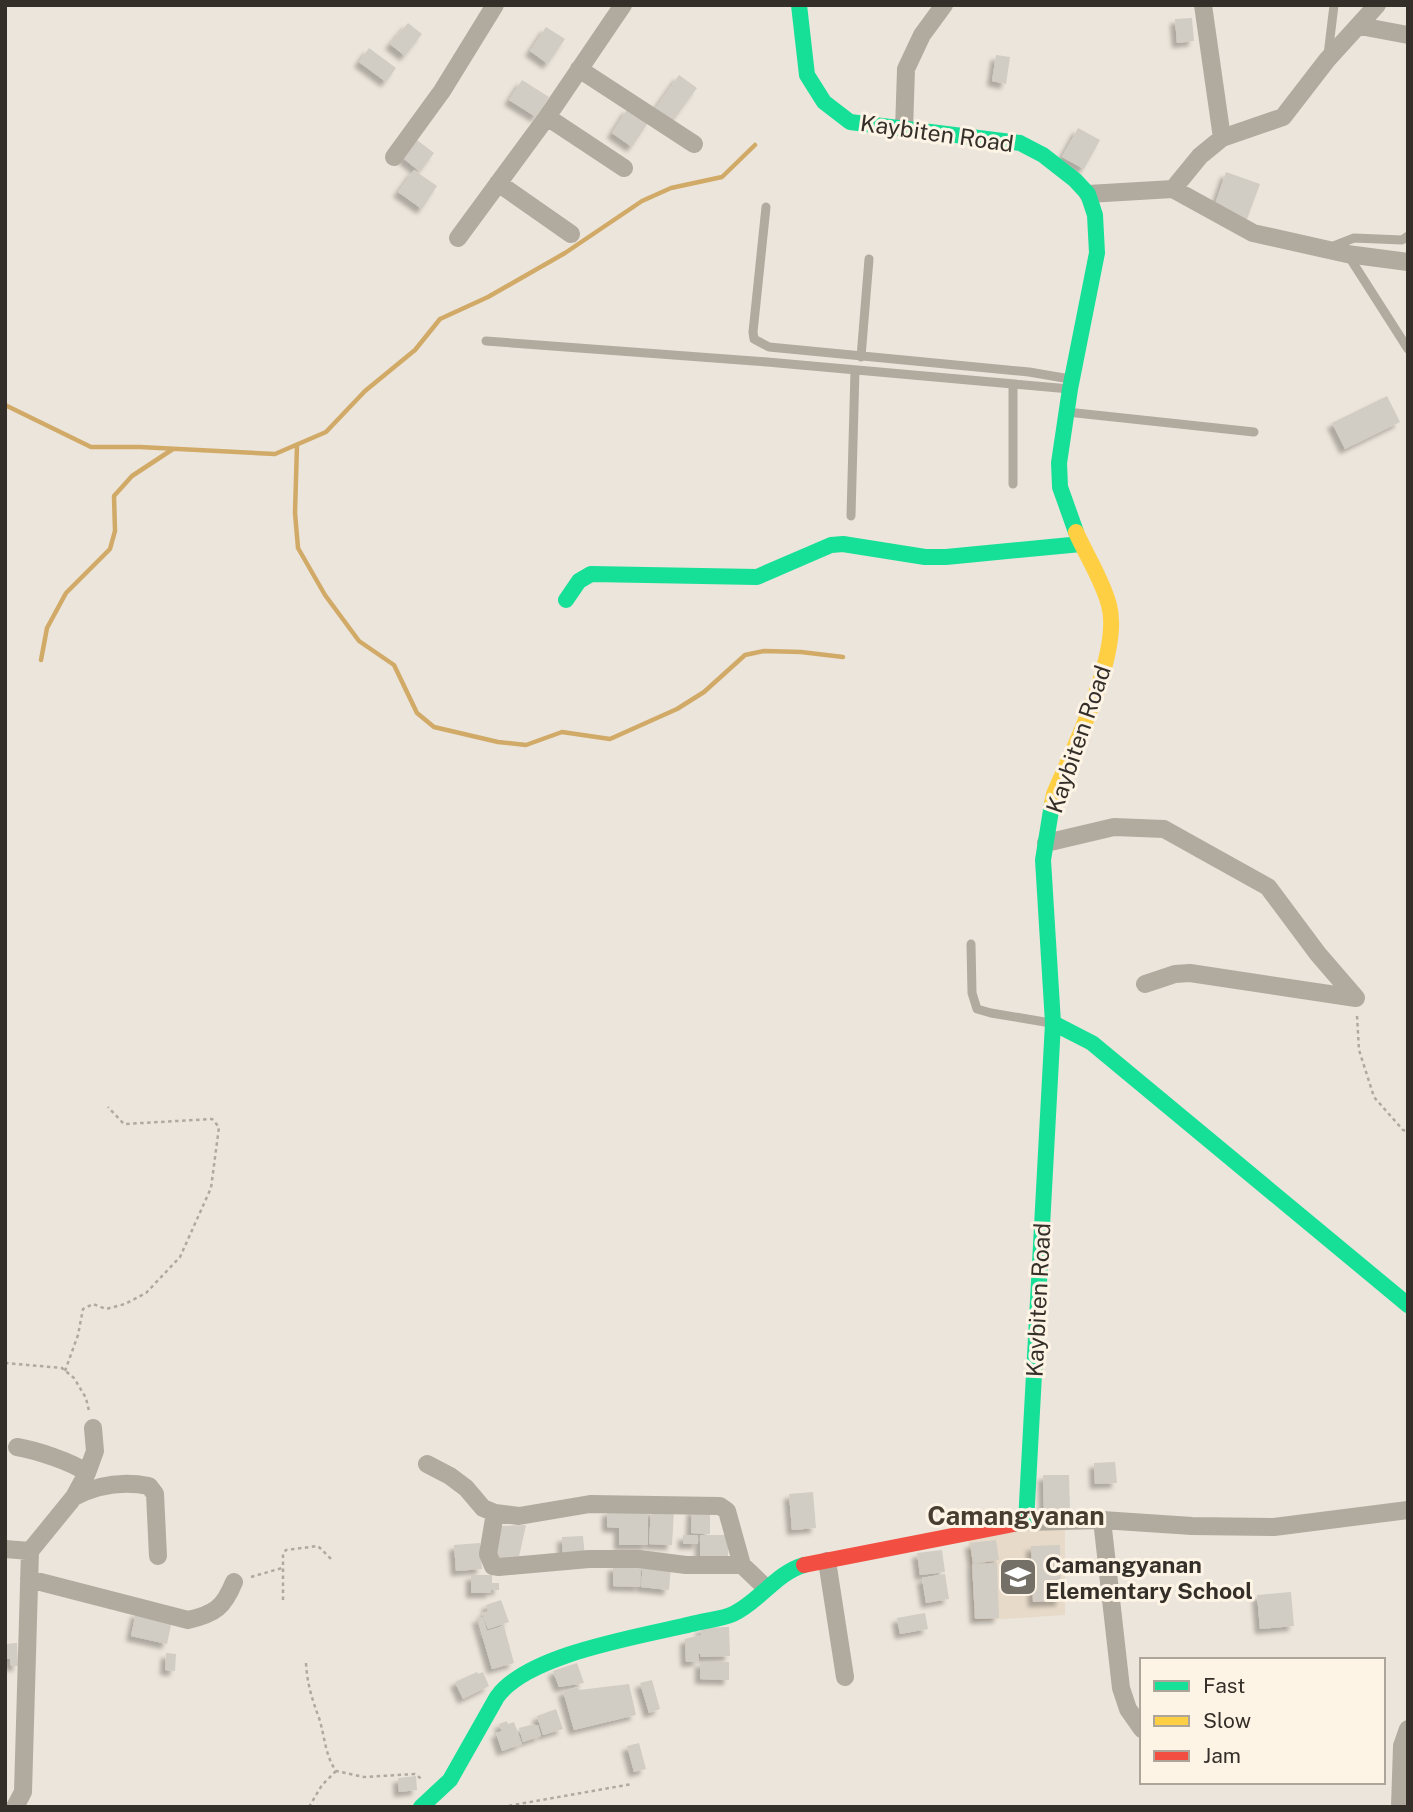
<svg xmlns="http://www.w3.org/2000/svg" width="1413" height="1812" viewBox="0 0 1413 1812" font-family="'Public Sans',sans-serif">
  <defs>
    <filter id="shadow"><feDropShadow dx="-5" dy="5" stdDeviation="2" flood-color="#0004"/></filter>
  </defs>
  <rect width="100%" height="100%" fill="#ece5db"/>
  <path fill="#e7dac9" d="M1065,1525V1615L974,1621L968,1539Z"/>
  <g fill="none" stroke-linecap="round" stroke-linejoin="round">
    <path stroke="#d1aa68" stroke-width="4.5" d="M5,405L91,447H140L275,454L326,432L365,391L415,350L440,319L488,297L565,253L642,201L671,188L722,177L755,145
      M297,445L295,513L298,548L325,595L359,641L394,665L417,713L434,727L498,742L526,745L562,732L610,739L677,709L704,692L745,655L764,651L801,652L843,657
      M41,660L47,628L66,593L110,549L115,531L114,496L132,476L173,449"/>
  </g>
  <path fill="#d1ccc4" filter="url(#shadow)" d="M1192,18L1194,41L1177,43L1175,19Z
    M408,23L422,34L405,56L390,44Z
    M546,27L565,39L548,64L530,51Z
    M369,48L396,68L386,82L359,62Z
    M996,55L1010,57L1006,84L992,81Z
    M679,75L697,88L673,121L655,109Z
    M522,80L549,97L536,117L509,100Z
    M628,108L649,121L632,147L612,133Z
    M1078,128L1100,140L1084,169L1062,157Z
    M417,140L434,153L420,172L403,158Z
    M414,170L437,186L422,209L398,192Z
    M1226,172L1260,184L1247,219L1214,207Z
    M1387,396L1400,422L1345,449L1332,423Z
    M1115,1462L1117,1483L1095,1484L1094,1463Z
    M1043,1475H1069L1070,1510H1044Z
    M813,1492L816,1528L792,1530L789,1494Z
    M648,1507V1545H619V1528L607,1527V1511Z
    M692,1509L710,1510V1534L691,1533Z
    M651,1510L674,1511L672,1545L649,1544Z
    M526,1525L518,1561H491L497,1526Z
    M683,1535H698V1544H683Z
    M700,1535H729L728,1557H700Z
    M583,1536L585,1557L563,1558L562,1537Z
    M996,1540L999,1560L973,1564L970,1543Z
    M480,1543L482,1569L456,1571L454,1545Z
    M1060,1545L1061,1601L1033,1602L1031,1546Z
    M942,1550L945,1572L920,1575L917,1553Z
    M997,1563L999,1618L975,1619L972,1564Z
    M643,1564L671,1566L669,1590L641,1587Z
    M613,1566H641L640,1587L613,1586Z
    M945,1574L949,1599L926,1603L922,1578Z
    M471,1575H492V1583H499V1590H491V1593H471Z
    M1291,1592L1294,1626L1260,1629L1257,1595Z
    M501,1600L509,1622L488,1629L482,1613L488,1611L486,1605Z
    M136,1612L172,1620L167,1644L131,1636Z
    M925,1613L928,1629L900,1634L897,1618Z
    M483,1617L487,1631L504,1626L514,1663L492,1669L477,1618Z
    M729,1627L730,1656L701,1657L700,1654H698L699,1661L686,1662L685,1639L701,1635V1628Z
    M17,1643L18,1666H11L10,1659H5V1644Z
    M166,1653L176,1654L175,1671L165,1670Z
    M700,1662H729V1680L700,1679Z
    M577,1663L584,1683L559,1687L553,1671Z
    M477,1672L478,1674L483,1672L489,1686L463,1699L455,1682Z
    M652,1680L660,1709L649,1713L640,1683Z
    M629,1684L636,1715L574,1730L563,1691L578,1687L579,1690Z
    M556,1709L563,1729L543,1735L537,1716Z
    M507,1721L508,1724L514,1722L522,1744L502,1751L496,1733L502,1731L499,1724Z
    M534,1724L535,1726L538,1725L541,1736L523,1742L519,1728Z
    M639,1743L646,1769L634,1772L627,1746Z
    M416,1776L417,1790L399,1792L398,1778Z"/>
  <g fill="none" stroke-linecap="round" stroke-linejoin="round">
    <path stroke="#afa9a0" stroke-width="2.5" stroke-dasharray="3.5 3.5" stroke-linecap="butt" d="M1357,1016L1359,1050L1374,1097L1403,1130L1408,1131
      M5,1363L62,1368L74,1378L86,1398L89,1411
      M65,1371L78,1335L83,1309L93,1304L106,1309L125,1304L146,1293L180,1257L211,1188L219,1127L212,1119L124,1124L108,1107
      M251,1577L282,1568
      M283,1600V1554L286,1550L318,1546L331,1559
      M306,1663C307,1683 312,1699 319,1718C325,1737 325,1755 336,1771L364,1777L415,1774L423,1780
      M219,1807H221
      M309,1807L322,1785L336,1771
      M502,1807L632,1784"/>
    <path stroke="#b1aa9f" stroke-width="9" d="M1328,55L1334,5
      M766,207L753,332L754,339L769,347L1029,372L1070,379
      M1331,247L1354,238L1402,240L1408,236
      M1348,255L1408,349
      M486,341L767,362L1070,389
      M861,357L869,259
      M1067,412L1254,432
      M1013,484V384
      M851,516L855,370
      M971,944L972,993L977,1009L991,1013L1051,1023"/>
    <path stroke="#b1aa9f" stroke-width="18" d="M1203,5L1222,138
      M1360,26L1408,35
      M579,69L694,144
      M547,117L624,168
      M904,130L906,69L922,35L944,5
      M394,157L442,91L495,5
      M498,183L571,234
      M1173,189L1200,156L1222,138L1283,117L1327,60L1377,5
      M1088,194L1173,189L1253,233L1347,254L1408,262
      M458,238L547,117L623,5
      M1046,843L1114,827L1164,829L1268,887L1318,954L1356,998
      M1145,984L1175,974L1190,973L1356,998
      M17,1447C35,1450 73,1462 87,1473
      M427,1464L450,1476L466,1488L483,1508L495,1513L519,1516L590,1504L720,1506L727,1511L742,1565L765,1587
      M74,1497C97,1485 123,1481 149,1486L155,1494L158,1556
      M495,1513L488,1554L493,1566L499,1567L589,1559H639L686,1565H742
      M1102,1520L1121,1688L1128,1709L1142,1729
      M1026,1522L1102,1520L1192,1526L1274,1527L1408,1510
      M5,1549L30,1551L74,1497L87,1473L95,1451L93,1428
      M827,1561L845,1677
      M29,1579L188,1620C215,1614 224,1607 234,1582
      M15,1807L23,1792L30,1551
      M1400,1807L1402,1746L1408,1729"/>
    <path stroke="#16e098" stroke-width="16" d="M799,5L807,75L824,102L850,122L1020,143L1043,155L1075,180L1088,194L1095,215L1097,253L1070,389L1059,463L1060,487L1076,532
      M566,600L579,581L591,574L757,577L831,545L843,544L925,557H946L1081,544
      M1053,1023L1092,1043L1408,1305
      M1014,1524L1026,1522L1053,1023L1043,860L1052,804
      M421,1807L450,1780L497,1697C528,1653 644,1636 696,1623C708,1620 722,1619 733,1614C759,1602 776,1573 804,1565"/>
    <path stroke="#ffcf43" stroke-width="16" d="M1052,804L1054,794C1073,749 1122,653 1109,605C1102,579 1087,557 1076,532"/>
    <path stroke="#f24e42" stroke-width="16" d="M804,1565L1014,1524"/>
  </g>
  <defs>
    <symbol id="school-square" viewBox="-11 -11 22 22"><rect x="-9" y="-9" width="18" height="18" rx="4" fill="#746f67" stroke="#fef4e6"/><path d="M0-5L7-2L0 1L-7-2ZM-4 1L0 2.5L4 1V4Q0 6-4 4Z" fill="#fff"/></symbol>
  </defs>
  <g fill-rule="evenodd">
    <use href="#school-square" x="996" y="1555" width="44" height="44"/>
  </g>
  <g text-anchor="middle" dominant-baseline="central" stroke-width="6" stroke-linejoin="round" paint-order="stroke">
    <g font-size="23" fill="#342f29" stroke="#fef4e6">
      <text transform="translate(937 133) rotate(8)">Kaybiten Road</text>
      <text transform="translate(1078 739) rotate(-71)">Kaybiten Road</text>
      <text transform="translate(1038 1300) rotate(-87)">Kaybiten Road</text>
    </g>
    <g font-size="23" font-weight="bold" fill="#342f29" stroke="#fef4e6" text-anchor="start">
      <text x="1045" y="1564">Camangyanan<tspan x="1045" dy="26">Elementary School</tspan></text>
    </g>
    <g font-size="26" font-weight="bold" fill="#473d30" stroke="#fef4e6">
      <text x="1016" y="1515">Camangyanan</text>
    </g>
  </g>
  <rect width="1413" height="1812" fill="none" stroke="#342f29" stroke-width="14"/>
  <rect x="1140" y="1658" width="245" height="126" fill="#fef4e6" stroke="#ada59a" stroke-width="2"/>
  <rect x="1154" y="1681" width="35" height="10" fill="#16e098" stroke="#ada59a" stroke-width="2"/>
  <text x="1203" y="1693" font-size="21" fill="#342f29">Fast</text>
  <rect x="1154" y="1716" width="35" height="10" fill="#ffcf43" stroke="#ada59a" stroke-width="2"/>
  <text x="1203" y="1728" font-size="21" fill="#342f29">Slow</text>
  <rect x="1154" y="1751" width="35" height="10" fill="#f24e42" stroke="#ada59a" stroke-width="2"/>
  <text x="1203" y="1763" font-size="21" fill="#342f29">Jam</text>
</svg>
